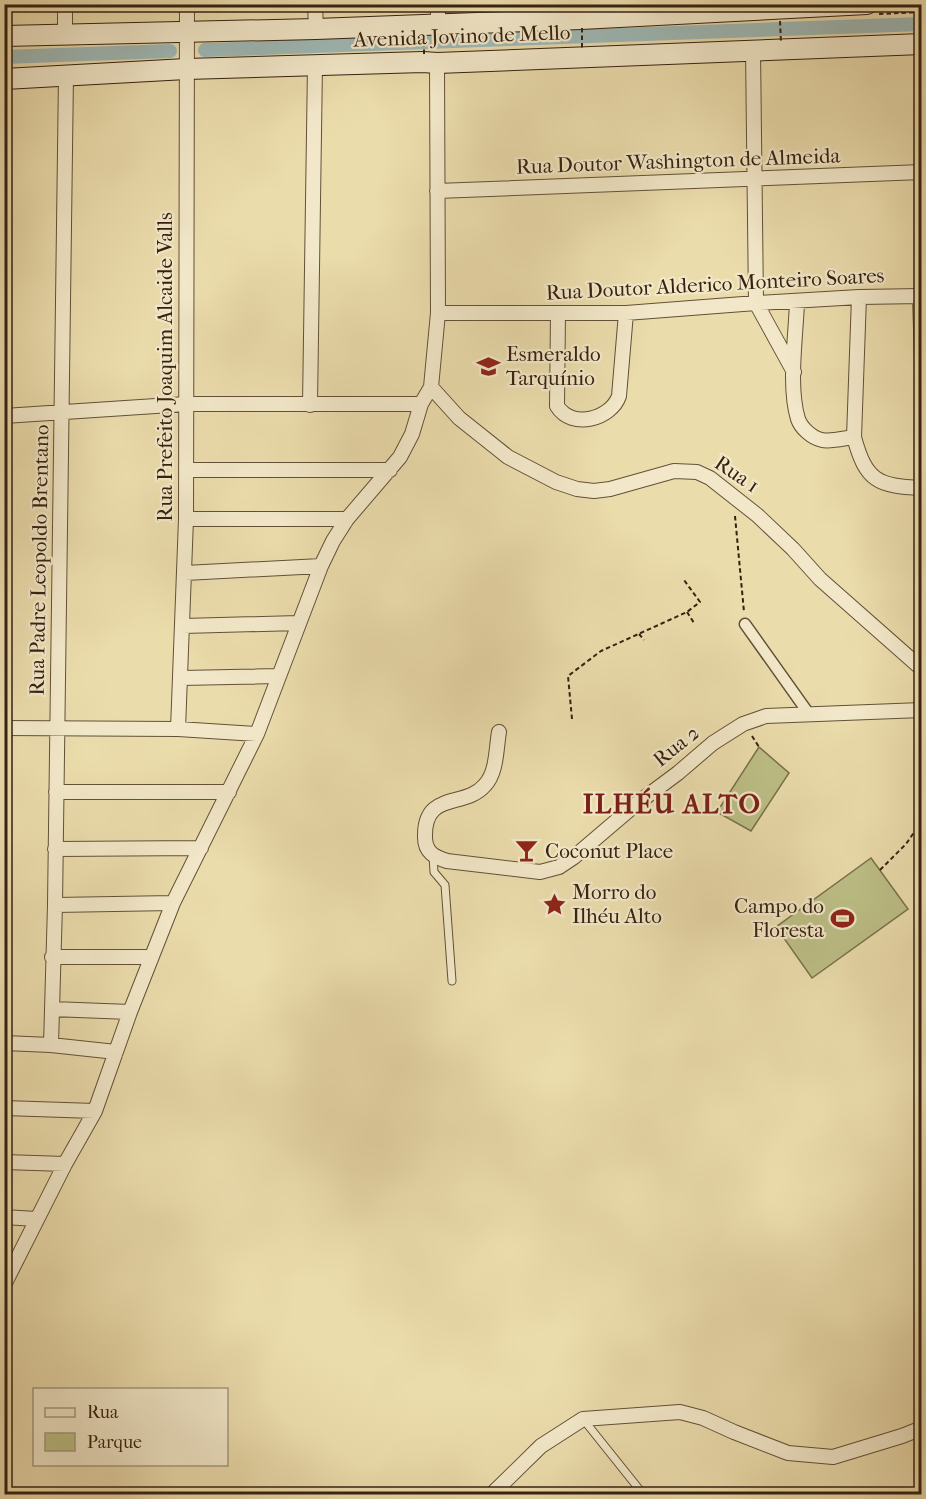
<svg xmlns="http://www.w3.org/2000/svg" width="926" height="1499" viewBox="0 0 926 1499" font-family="'IM FELL French Canon',serif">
  <rect width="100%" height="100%" fill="#ebdcac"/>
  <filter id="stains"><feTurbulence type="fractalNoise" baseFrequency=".00333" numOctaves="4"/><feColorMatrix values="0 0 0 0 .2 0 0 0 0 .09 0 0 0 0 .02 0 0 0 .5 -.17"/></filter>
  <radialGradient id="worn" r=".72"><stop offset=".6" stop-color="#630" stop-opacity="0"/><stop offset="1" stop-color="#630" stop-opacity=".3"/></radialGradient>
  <path fill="#bcbf86" stroke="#79704b" stroke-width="1.5" d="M759,747L789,773L751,831L717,812Z
    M871,858L908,909L812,978L776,927Z"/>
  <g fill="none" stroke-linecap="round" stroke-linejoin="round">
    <path stroke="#9eb9b6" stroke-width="14" d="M205,50L922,24
      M4,57L170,51"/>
    <defs>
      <path id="service" d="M433,856L434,872L445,885L452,981
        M583,1419L643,1494"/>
      <path id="pedestrian" d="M745,624L809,714"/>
      <path id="minor" d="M65,4V35
        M315,4L316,29
        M566,4V19
        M438,24V4
        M753,50L756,303L794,372
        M437,191L922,172
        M920,296L922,361
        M859,297L854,437C866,481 877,486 922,488
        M797,302C796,335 788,387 798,419C801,428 812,438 822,440C831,442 845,438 854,437
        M438,313H626L756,303L859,297L922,296
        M558,313L557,406C572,430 611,419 619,396L626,313
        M431,387L459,418L508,457L556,482L577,489L594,491L610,489L674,471L697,472L710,478L757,515L793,549L820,579L922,669
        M310,405L315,65
        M4,416L186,404H421L431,387L438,313L437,63
        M186,470H390
        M186,519H347
        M185,573L321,566
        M183,626L298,623
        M181,678L278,676
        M4,728L178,729L257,734
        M178,729L186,519L187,4
        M499,732C496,749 497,772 485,785C465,809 424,790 425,837C425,852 434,857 447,861L540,872L559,867L574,857L635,805L678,773L713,743L743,724L766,716L922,710
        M56,792H229
        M55,849L201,848
        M55,905L173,903
        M52,957H151
        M52,1009L130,1012
        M4,1043L51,1045L116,1052
        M51,1045L55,905L66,75
        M4,1108L95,1111
        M4,1162L65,1164
        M4,1217L36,1219
        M4,1285L65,1164L95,1111L130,1012L173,903L257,734L321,566L333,541L347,519L400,457L412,434L421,404
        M492,1494L541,1446L583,1419L680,1412L703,1418L734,1432L788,1453L833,1457L902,1436L922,1428"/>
      <path id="secondary" d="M4,36L316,29L581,19L867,4
        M4,79L186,69L423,62L437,63L922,44"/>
    </defs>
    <use href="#service" stroke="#635037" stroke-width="9"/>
    <use href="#pedestrian" stroke="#635037" stroke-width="13"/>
    <use href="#minor" stroke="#635037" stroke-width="16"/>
    <use href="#secondary" stroke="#362110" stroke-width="22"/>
    <path stroke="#362110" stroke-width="2" stroke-dasharray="4.5 3" stroke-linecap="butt" d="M879,14L922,12
      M735,516L744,612
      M687,612L694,623
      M639,634L644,640
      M572,719L568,676L601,651L687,612L700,602L684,580
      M752,736L759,747
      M880,870L906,844L922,821"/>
    <use href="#service" stroke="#f2e8c9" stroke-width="7"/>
    <use href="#pedestrian" stroke="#f2e8c9" stroke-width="10"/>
    <use href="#minor" stroke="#f2e8c9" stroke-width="14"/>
    <use href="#secondary" stroke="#f2e8c9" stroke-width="20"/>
    <path stroke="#362110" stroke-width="2" stroke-dasharray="4.5 3" stroke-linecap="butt" d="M780,21L781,43
      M582,28V49
      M424,54V35"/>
  </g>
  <defs>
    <symbol id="school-bare" viewBox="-9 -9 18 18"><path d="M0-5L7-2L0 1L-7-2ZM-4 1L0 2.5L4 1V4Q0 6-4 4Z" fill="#8f2418" stroke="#f2e8c9" stroke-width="2.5" paint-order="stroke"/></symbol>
    <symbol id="bar-bare" viewBox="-9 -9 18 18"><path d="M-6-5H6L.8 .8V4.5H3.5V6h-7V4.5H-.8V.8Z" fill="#8f2418" stroke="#f2e8c9" stroke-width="2.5" paint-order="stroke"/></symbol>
    <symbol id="sight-bare" viewBox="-9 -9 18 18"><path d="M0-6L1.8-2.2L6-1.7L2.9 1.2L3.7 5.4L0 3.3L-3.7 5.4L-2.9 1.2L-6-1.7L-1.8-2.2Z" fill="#8f2418" stroke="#f2e8c9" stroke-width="2.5" paint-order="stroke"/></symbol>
    <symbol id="stadium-bare" viewBox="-9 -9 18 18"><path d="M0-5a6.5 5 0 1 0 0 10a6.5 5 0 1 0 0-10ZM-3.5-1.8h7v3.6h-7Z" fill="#8f2418" stroke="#f2e8c9" stroke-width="2.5" paint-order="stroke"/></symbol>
  </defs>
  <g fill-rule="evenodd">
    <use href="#school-bare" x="472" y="350" width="33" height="33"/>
    <use href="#bar-bare" x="510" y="834" width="33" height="33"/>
    <use href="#sight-bare" x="538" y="888" width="33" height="33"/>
    <use href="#stadium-bare" x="826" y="902" width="33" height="33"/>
  </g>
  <g text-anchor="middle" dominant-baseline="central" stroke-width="4.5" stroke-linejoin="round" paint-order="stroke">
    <g font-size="21" fill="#362110" stroke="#f2e8c9">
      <text transform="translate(462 36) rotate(-2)">Avenida Jovino de Mello</text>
      <text transform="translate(678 161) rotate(-2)">Rua Doutor Washington de Almeida</text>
      <text transform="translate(715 284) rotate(-3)">Rua Doutor Alderico Monteiro Soares</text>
      <text transform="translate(165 367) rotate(-90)">Rua Prefeito Joaquim Alcaide Valls</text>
      <text transform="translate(737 474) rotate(34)">Rua 1</text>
      <text transform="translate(39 560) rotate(-89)">Rua Padre Leopoldo Brentano</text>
      <text transform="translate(676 746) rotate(-39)">Rua 2</text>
    </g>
    <g font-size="21" fill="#362110" stroke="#f2e8c9" text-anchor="start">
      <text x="506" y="354">Esmeraldo<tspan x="506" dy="24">Tarquínio</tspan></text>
      <text x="545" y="851">Coconut Place</text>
      <text x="572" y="892">Morro do<tspan x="572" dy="24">Ilhéu Alto</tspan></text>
      <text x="824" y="906" text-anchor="end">Campo do<tspan x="824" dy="24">Floresta</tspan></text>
    </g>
    <g font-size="27" font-weight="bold" letter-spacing="1.5" fill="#7a1f14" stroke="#f2e8c9">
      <text x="672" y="804">ILHÉU ALTO</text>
    </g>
  </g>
  <rect width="926" height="1499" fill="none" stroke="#ebdcac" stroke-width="24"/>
  <rect x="6" y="6" width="914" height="1487" fill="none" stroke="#362110" stroke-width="3"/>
  <rect x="12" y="12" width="902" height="1475" fill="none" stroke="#362110" stroke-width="1.5"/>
  <rect x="33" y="1388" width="195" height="78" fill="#f2e8c9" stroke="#a7987f" stroke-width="1.5"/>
  <rect x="45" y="1408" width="30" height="9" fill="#f2e8c9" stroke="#a7987f" stroke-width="1.5"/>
  <text x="87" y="1418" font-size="18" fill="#362110">Rua</text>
  <rect x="45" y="1433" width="30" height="18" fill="#bcbf86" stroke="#a7987f" stroke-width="1.5"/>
  <text x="87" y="1448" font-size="18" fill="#362110">Parque</text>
  <rect width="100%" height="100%" filter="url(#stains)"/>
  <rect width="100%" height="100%" fill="url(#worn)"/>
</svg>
